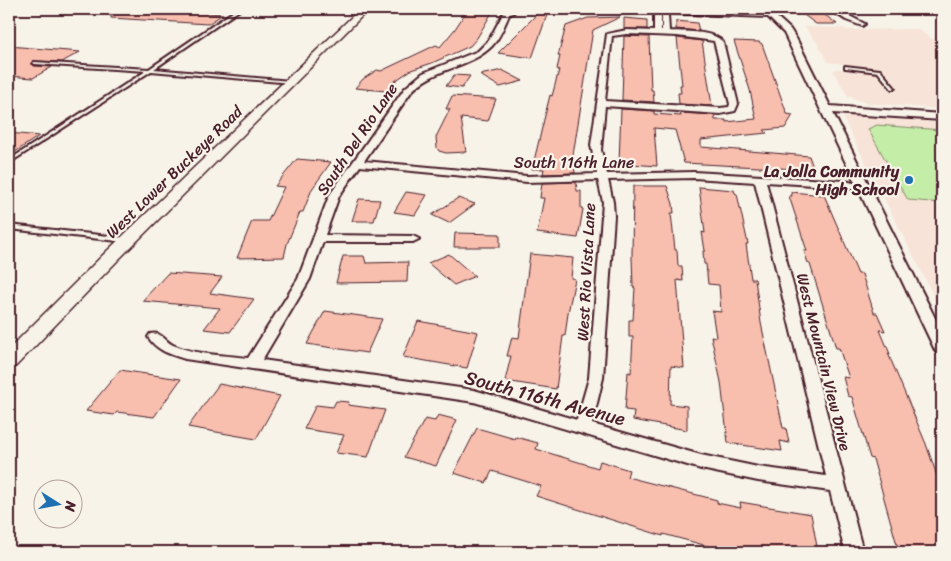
<svg xmlns="http://www.w3.org/2000/svg" width="951" height="561" viewBox="0 0 951 561" font-family="Sriracha,sans-serif">
  <rect width="100%" height="100%" fill="#f7f3e8"/>
  <filter id="ink" filterUnits="userSpaceOnUse"><feTurbulence type="fractalNoise" baseFrequency=".02" numOctaves="2"/><feDisplacementMap in="SourceGraphic" scale="10" xChannelSelector="R" yChannelSelector="G"/><feConvolveMatrix kernelMatrix="1 2 1 2 8 2 1 2 1" color-interpolation-filters="sRGB"/></filter>
  <g filter="url(#ink)">
    <path fill="#f7e3d7" d="M805,27L843,28L847,30L917,29L942,45V109L866,103L848,96L833,71L836,69H848L844,64L828,62L818,44Z
      M851,116L942,122V312L844,120L845,117Z"/>
    <path fill="#c4eda8" stroke="#87866a" d="M877,125L942,130V203L908,200L868,129Z"/>
    <path fill="#f8bfaf" stroke="#4a1f2b" d="M111,9H144L223,14L208,24L111,18Z
      M468,9H494L477,38L470,46L432,63L411,70L392,83L386,91L355,88L363,79L377,70L381,71L436,45L440,47L455,29Z
      M796,9H817L837,24H816Z
      M539,12H548L532,58L498,53Z
      M620,17L593,30L573,155L575,173L543,174L544,169H532L550,95L552,96L559,70L557,69L560,56H558L566,26L588,18Z
      M624,18L647,20V29H624Z
      M676,21L697,23L699,31L676,29Z
      M624,36L649,37L651,90H653L654,102L622,100Z
      M677,38L702,41L712,106L679,104L678,93H681L680,85H682Z
      M734,41L759,42L762,44L787,114L793,115L785,128L764,130L767,133L701,140V147L809,156L814,170L684,163L675,130L654,128L657,166L619,163L621,109L654,111V114L681,116L680,113L714,115L715,120H726V122L756,119L750,90Z
      M9,46L80,52L62,62L33,61L31,63L34,66L52,67L33,78L9,76Z
      M502,70L523,81L500,87L480,75Z
      M454,75L470,76L462,88L446,86Z
      M452,96L496,99L488,121L461,118L466,152L446,153L439,151L437,148L436,137L450,109H446Z
      M9,133L39,136L9,156Z
      M297,159L331,162L312,189L303,212H300L287,244L284,257L237,258L252,221H268L284,187L275,186Z
      M576,182L577,191H581V208L583,209L578,238L537,233L544,198H540L542,183Z
      M633,186H667L673,204L674,213H671L675,250H677L678,266H682L683,281L677,280L684,368L671,366L670,404L687,406V430L633,420L634,411L625,410L628,372L631,373L633,337H629V320H633L635,288L633,287L632,257Z
      M699,187L734,190L735,193L737,194L748,244H746L751,279H755L761,323L775,389L783,428H786L789,443L780,441L782,451L728,443L721,382L711,336L716,337L712,311L721,312L719,285L708,284L706,264H704L703,251H705L702,232L705,233Z
      M406,192L427,195L415,215L394,212Z
      M791,192L824,195L858,274H862L874,313H877L885,331L880,330L890,354L888,353L926,444L942,490V552H899L873,459L870,458L852,397L848,396L843,377L849,378L839,348H836L810,264L808,263L804,251H807L789,196H792Z
      M458,198L475,204L449,223L432,215Z
      M359,199L380,200L374,221H352Z
      M455,233L500,234V247H454Z
      M449,254L464,267L475,276L454,285L428,263Z
      M530,254L573,258L571,278L575,279L568,313L565,336H563L556,389L505,381L511,356H507L512,337L519,338Z
      M343,256H364L366,263L408,262L407,282L336,283Z
      M168,273L222,277L210,293L254,299L230,332L204,329L220,308L142,301Z
      M325,311L382,319L367,353L307,344Z
      M418,321L478,332L467,368L403,357Z
      M120,370L153,375L181,379L154,417L117,412L114,415L86,411Z
      M219,384L280,396L256,439L188,427Z
      M336,401L349,402L348,405L385,410L368,457L336,453L344,435L304,429L316,405L333,407Z
      M438,415L457,420L436,466L404,457L425,419L435,421Z
      M477,428L515,439L516,437L538,443L536,449L598,468L600,461L629,470L627,477L717,500V503L741,508L740,502L811,514L818,552H730L663,534V536L536,496L541,486L492,471L486,483L454,473Z"/>
    <g fill="none" stroke-linecap="round" stroke-linejoin="round">
      <defs>
        <path id="service" d="M237,9H241L154,69L291,81H292V83L151,71L9,163V160L146,71L35,64L33,63L34,62L149,69Z
          M845,66L880,70L895,88L892,89L878,72L846,68H845Z
          M9,225L127,238L130,240L127,242L9,229Z"/>
        <path id="minor" d="M510,9H516L513,13L509,15C504,26 500,38 492,46C469,69 434,67 411,92L364,161L527,176L597,174L591,145L607,34L627,30L654,31V15L661,10L668,15L669,31C684,32 712,30 723,42L738,104L735,111L720,114L605,106L601,150L607,174L694,172L845,181L870,187L871,189L866,192L845,187L766,182L863,552H845L830,491L758,481L701,469L474,402L185,359C170,354 157,351 148,337L150,334C162,331 164,341 173,345C196,355 224,355 248,358L298,279L329,196L405,88L423,73L478,51L489,40L503,14ZM661,15L662,16V31H661ZM627,34L677,36L714,41L730,104L729,107L720,108L605,101L612,36ZM360,166L527,182L598,180L603,202L602,216L589,378L577,420L474,390L262,360L310,279L323,242H413L419,239L413,236L325,235L339,196ZM694,178L755,182L826,476L758,467L701,455L592,424L603,378L614,216L613,202L608,180Z
          M829,9H836L865,24L862,26L846,20Z
          M937,9H942V13Z"/>
        <path id="tertiary" d="M607,9H665L763,12L760,9H768L790,29L797,40L830,106L942,114V120L833,113L942,332V354L936,352L934,348L784,33L768,17L611,11Z"/>
        <path id="secondary" d="M360,9H369L118,260L16,366L9,368V349L106,252Z"/>
      </defs>
      <use href="#service" stroke="#4a1f2b" stroke-width="4"/>
      <use href="#minor" stroke="#4a1f2b" stroke-width="4"/>
      <use href="#tertiary" stroke="#4a1f2b" stroke-width="4"/>
      <use href="#secondary" stroke="#4a1f2b" stroke-width="3"/>
      <use href="#service" fill="#f7f3e8" fill-rule="evenodd"/>
      <use href="#minor" fill="#f7f3e8" fill-rule="evenodd"/>
      <use href="#tertiary" fill="#f7f3e8" fill-rule="evenodd"/>
      <use href="#secondary" fill="#f7f3e8" fill-rule="evenodd"/>
    </g>
  </g>
  <circle fill="#1f6fb2" stroke="#f7f3e8" stroke-width="2" cx="909" cy="180" r="5"/>
  <g text-anchor="middle" dominant-baseline="central" stroke-width="4.5" stroke-linejoin="round" paint-order="stroke">
    <g font-size="16" fill="#4a1f2b" stroke="#f7f3e8">
      <text transform="translate(357 139) rotate(-56)">South Del Rio Lane</text>
      <text x="574" y="162">South 116th Lane</text>
      <text transform="translate(174 172) rotate(-44)">West Lower Buckeye Road</text>
      <text transform="translate(586 272) rotate(-87)">West Rio Vista Lane</text>
      <text transform="translate(824 362) rotate(76)">West Mountain View Drive</text>
    </g>
    <g font-size="16" font-weight="bold" fill="#4a1f2b" stroke="#f7f3e8" text-anchor="end">
      <text x="899" y="171">La Jolla Community<tspan x="899" dy="18">High School</tspan></text>
    </g>
    <g font-size="19" fill="#4a1f2b" stroke="#f7f3e8">
      <text transform="translate(545 398) rotate(15)">South 116th Avenue</text>
    </g>
  </g>
  <rect width="951" height="561" fill="none" stroke="#f7f3e8" stroke-width="30"/>
  <rect x="15" y="15" width="921" height="531" fill="none" stroke="#4a1f2b" stroke-width="2" filter="url(#ink)"/>
  <g transform="translate(58 504) rotate(101)"><circle r="24" fill="#f7f3e8" stroke="#b29e9c"/>
  <path d="M0-4L9 19L0 12L-9 19Z" fill="#1f6fb2"/>
  <text y="-8" font-size="14" font-weight="bold" text-anchor="middle" fill="#4a1f2b">N</text>
  </g>
</svg>
